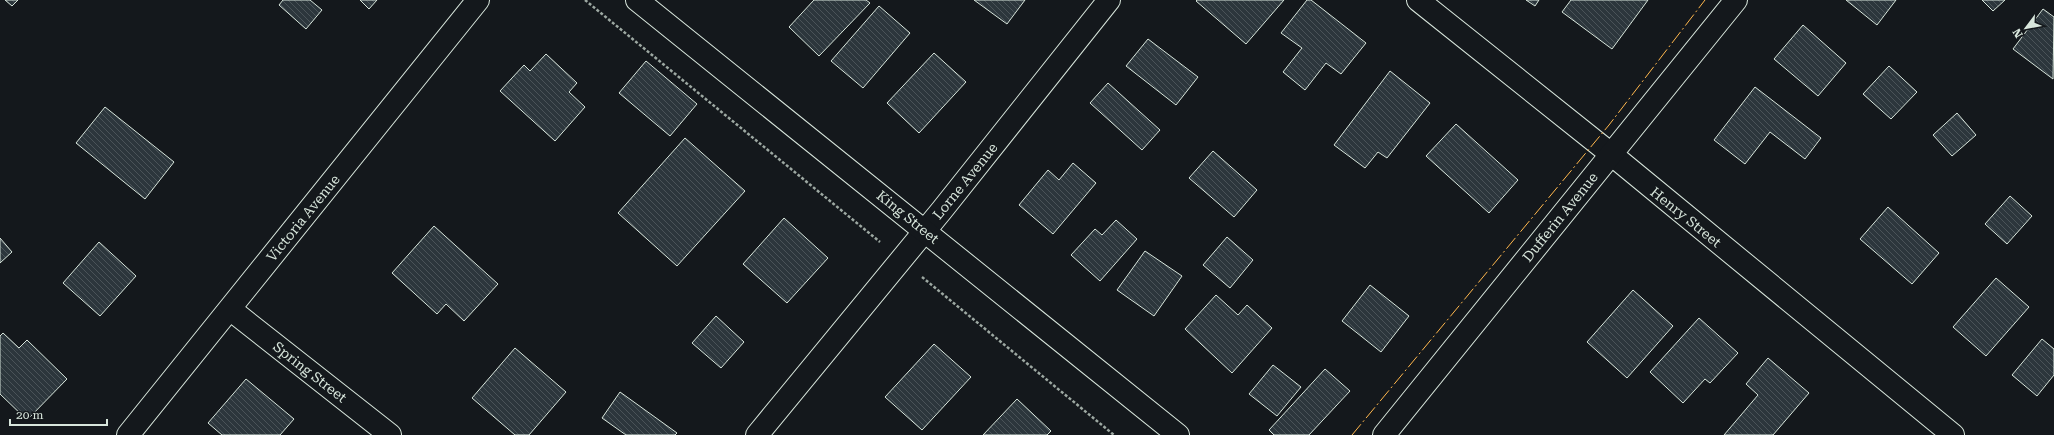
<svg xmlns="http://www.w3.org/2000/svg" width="2054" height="435" viewBox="0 0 2054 435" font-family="'Roboto Serif',serif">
  <defs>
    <pattern id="building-back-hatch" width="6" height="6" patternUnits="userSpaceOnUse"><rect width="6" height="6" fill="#2c363c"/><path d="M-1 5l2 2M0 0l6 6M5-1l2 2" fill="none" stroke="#4a5358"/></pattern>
  </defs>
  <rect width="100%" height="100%" fill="#14181c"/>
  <path fill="url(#building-back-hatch)" stroke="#d8e6dc" d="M5,0H18L12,6Z
    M283,0H310L322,10L306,29L279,5Z
    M360,0H377L369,9Z
    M814,0H866L870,3L819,56L789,27Z
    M974,0H1025L1007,24Z
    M1197,0H1284L1246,44L1196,1Z
    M1307,0H1311L1366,43L1341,74L1326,63L1305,90L1283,72L1302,48L1281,33Z
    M1526,0H1539L1535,6Z
    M1571,0H1648L1612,49L1562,12Z
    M1846,0H1896L1877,25Z
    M1982,0H2005L1993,11Z
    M879,6L910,33L863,88L831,61Z
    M2043,9L2054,17L2053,79L2013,49Z
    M1803,25L1846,63L1818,96L1774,59Z
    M1148,39L1198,77L1176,105L1126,66Z
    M934,53L966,82L919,133L887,103Z
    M546,54L577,83L569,92L585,107L555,141L500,91L524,65L530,71Z
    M646,61L697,104L670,136L619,93Z
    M1889,66L1917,92L1891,119L1863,94Z
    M1390,71L1430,103L1387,158L1378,152L1365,168L1334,145Z
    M1108,83L1160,130L1142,150L1090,103Z
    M1755,87L1821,138L1805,159L1770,132L1745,164L1714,140Z
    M105,107L174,162L145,199L76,143Z
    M1957,113L1976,135L1952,156L1933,135Z
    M1456,124L1518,180L1489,213L1426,156Z
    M685,138L745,191L677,266L618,213Z
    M1213,151L1257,190L1234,217L1189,178Z
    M1073,163L1096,183L1053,234L1019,205L1048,170L1059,180Z
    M2010,196L2032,216L2007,244L1985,224Z
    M1888,207L1939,253L1912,284L1860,239Z
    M784,218L828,258L787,303L743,264Z
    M1116,220L1137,239L1100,281L1071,255L1095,229L1102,235Z
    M434,226L498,284L464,321L446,304L437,314L392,273Z
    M1227,237L1253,260L1230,288L1203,265Z
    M0,238L12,252L0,263Z
    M99,242L136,276L100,316L63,283Z
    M1145,251L1182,276L1154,316L1117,290Z
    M1996,278L2029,307L1986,356L1953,327Z
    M1370,285L1409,316L1381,352L1342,321Z
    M1633,290L1673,326L1627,378L1587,342Z
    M1216,295L1238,315L1247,305L1272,328L1232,373L1185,329Z
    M716,316L744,342L721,368L692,343Z
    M1699,318L1738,353L1710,383L1705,379L1683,403L1650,372Z
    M3,333L19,348L27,340L67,379L27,420L0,394V336Z
    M2042,339L2054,349V375L2037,396L2012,375Z
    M934,344L971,377L922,430L885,397Z
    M515,348L566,392L529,435H515L472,398Z
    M1768,358L1809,393L1773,435H1724L1758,395L1746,384Z
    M1273,365L1301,387L1277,416L1249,394Z
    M1325,369L1350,391L1309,435H1274L1269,430Z
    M246,379L294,419L280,435H222L208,423Z
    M620,392L677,433L675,435H626L602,418Z
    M1017,399L1051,431L1047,435H983Z"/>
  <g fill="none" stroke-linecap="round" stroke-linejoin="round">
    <defs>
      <path id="street" d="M1418,0L1611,154L1953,435
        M230,309L390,435
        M128,435L478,0
        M757,435L942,210L1109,0"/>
      <path id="secondary" d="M637,0L1178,435
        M1384,435L1736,0"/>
    </defs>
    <use href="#street" stroke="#d8e6dc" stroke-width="24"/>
    <use href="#secondary" stroke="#d8e6dc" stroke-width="24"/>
    <path stroke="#9da8a2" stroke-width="2.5" stroke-dasharray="3 2" stroke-linecap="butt" d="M585,0L880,242
      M922,277L1114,435"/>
    <use href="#street" stroke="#14181c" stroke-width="22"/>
    <use href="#secondary" stroke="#14181c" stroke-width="22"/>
    <path stroke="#ffb74d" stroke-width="1" stroke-dasharray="14 3 2 3" stroke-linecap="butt" d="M1352,435L1609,125L1705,0"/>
  </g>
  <g text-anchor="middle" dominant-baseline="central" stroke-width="3" stroke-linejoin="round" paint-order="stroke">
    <g font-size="14" fill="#d8e6dc" stroke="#14181c">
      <text transform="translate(965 181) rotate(-51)">Lorne Avenue</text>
      <text transform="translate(908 217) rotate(39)">King Street</text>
      <text transform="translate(1560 217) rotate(-51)">Dufferin Avenue</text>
      <text transform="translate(1686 217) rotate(39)">Henry Street</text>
      <text transform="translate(303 218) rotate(-51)">Victoria Avenue</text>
      <text transform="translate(310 372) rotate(38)">Spring Street</text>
    </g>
  </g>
  <g transform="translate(2026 28) rotate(238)" stroke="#14181c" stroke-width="3" paint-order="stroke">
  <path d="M0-3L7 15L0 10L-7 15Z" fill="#d8e6dc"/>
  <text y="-6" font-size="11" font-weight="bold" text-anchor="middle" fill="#d8e6dc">N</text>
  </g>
  <path d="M10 419v6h97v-6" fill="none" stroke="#d8e6dc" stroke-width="2"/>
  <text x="16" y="419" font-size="12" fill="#d8e6dc" stroke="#14181c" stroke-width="3" paint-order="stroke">20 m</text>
</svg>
